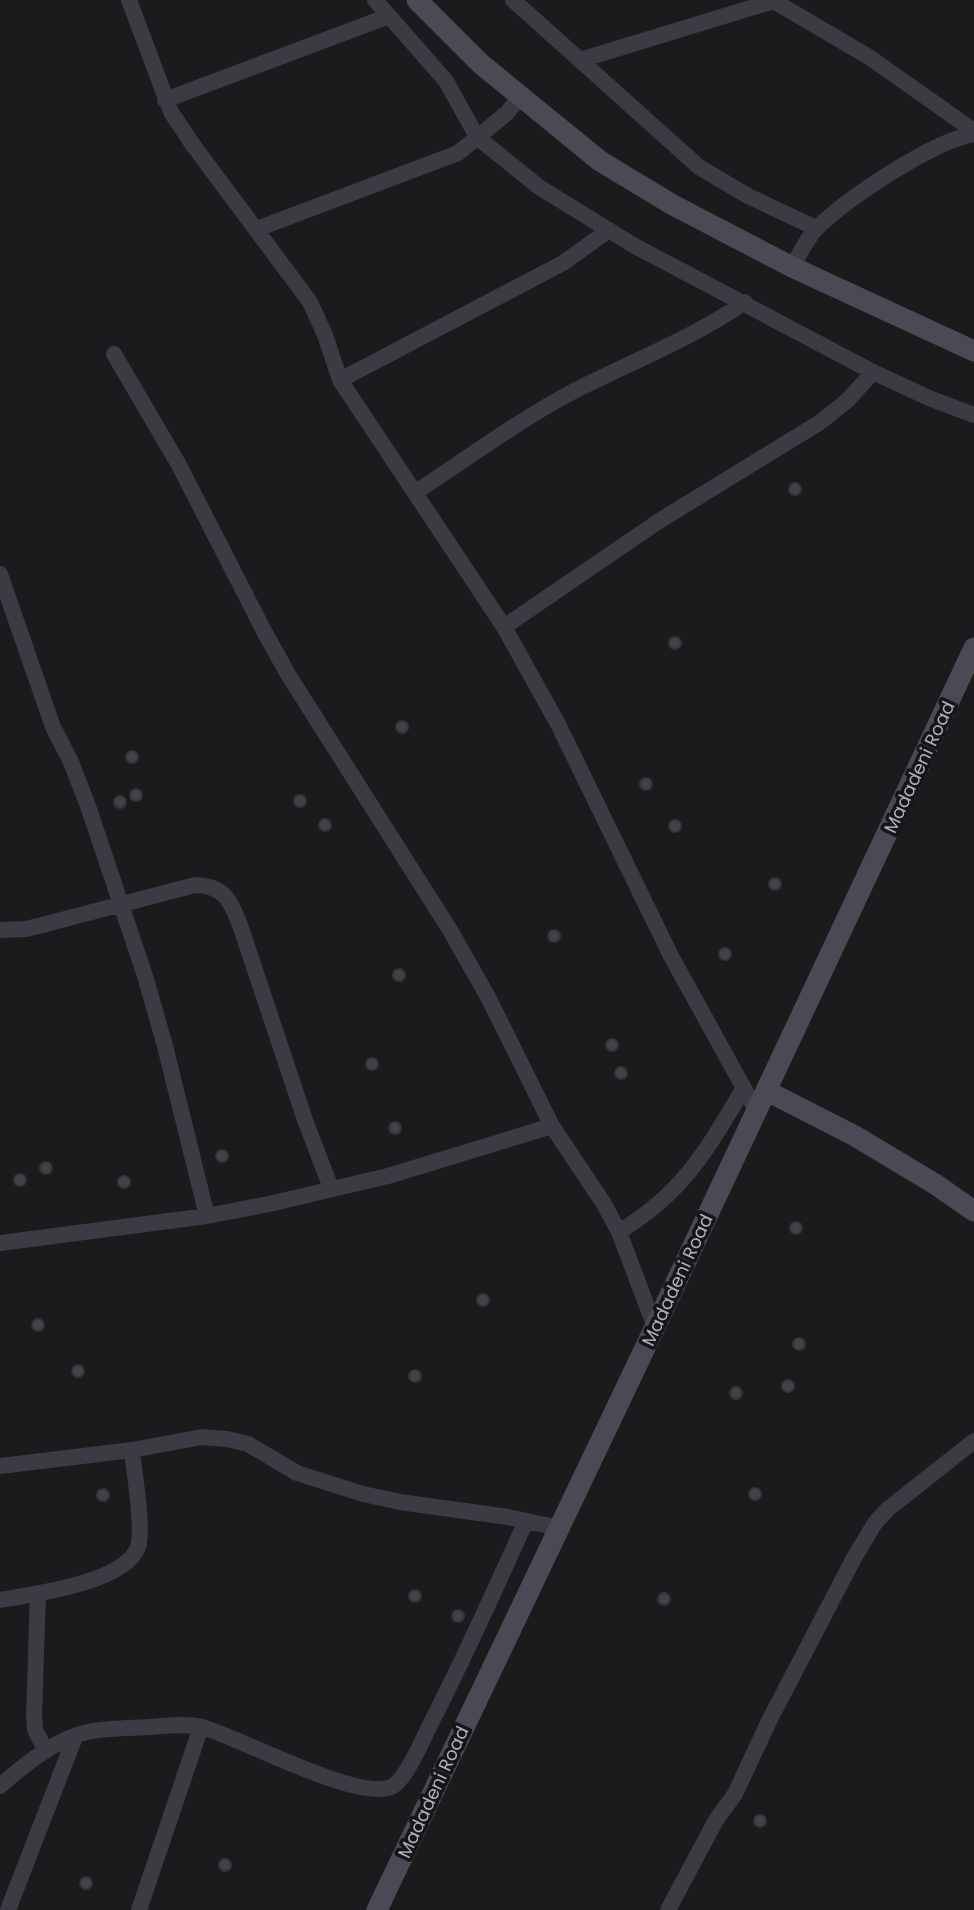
<svg xmlns="http://www.w3.org/2000/svg" width="974" height="1910" viewBox="0 0 974 1910" font-family="Poppins,sans-serif">
  <rect width="100%" height="100%" fill="#1b1a1d"/>
  <path fill="#424247" stroke="#353439" stroke-width="2" d="M789 489a6 6 0 1 1 12 0a6 6 0 1 1-12 0Z
    M669 643a6 6 0 1 1 12 0a6 6 0 1 1-12 0Z
    M396 727a6 6 0 1 1 12 0a6 6 0 1 1-12 0Z
    M126 757a6 6 0 1 1 12 0a6 6 0 1 1-12 0Z
    M640 784a6 6 0 1 1 12 0a6 6 0 1 1-12 0Z
    M130 795a6 6 0 1 1 12 0a6 6 0 1 1-12 0Z
    M294 801a6 6 0 1 1 12 0a6 6 0 1 1-12 0Z
    M114 802a6 6 0 1 1 12 0a6 6 0 1 1-12 0Z
    M319 825a6 6 0 1 1 12 0a6 6 0 1 1-12 0Z
    M669 826a6 6 0 1 1 12 0a6 6 0 1 1-12 0Z
    M769 884a6 6 0 1 1 12 0a6 6 0 1 1-12 0Z
    M548 936a6 6 0 1 1 12 0a6 6 0 1 1-12 0Z
    M719 954a6 6 0 1 1 12 0a6 6 0 1 1-12 0Z
    M393 975a6 6 0 1 1 12 0a6 6 0 1 1-12 0Z
    M606 1045a6 6 0 1 1 12 0a6 6 0 1 1-12 0Z
    M366 1064a6 6 0 1 1 12 0a6 6 0 1 1-12 0Z
    M615 1073a6 6 0 1 1 12 0a6 6 0 1 1-12 0Z
    M389 1128a6 6 0 1 1 12 0a6 6 0 1 1-12 0Z
    M216 1156a6 6 0 1 1 12 0a6 6 0 1 1-12 0Z
    M40 1168a6 6 0 1 1 12 0a6 6 0 1 1-12 0Z
    M14 1180a6 6 0 1 1 12 0a6 6 0 1 1-12 0Z
    M118 1182a6 6 0 1 1 12 0a6 6 0 1 1-12 0Z
    M790 1228a6 6 0 1 1 12 0a6 6 0 1 1-12 0Z
    M477 1300a6 6 0 1 1 12 0a6 6 0 1 1-12 0Z
    M32 1325a6 6 0 1 1 12 0a6 6 0 1 1-12 0Z
    M793 1344a6 6 0 1 1 12 0a6 6 0 1 1-12 0Z
    M72 1371a6 6 0 1 1 12 0a6 6 0 1 1-12 0Z
    M409 1376a6 6 0 1 1 12 0a6 6 0 1 1-12 0Z
    M782 1386a6 6 0 1 1 12 0a6 6 0 1 1-12 0Z
    M730 1393a6 6 0 1 1 12 0a6 6 0 1 1-12 0Z
    M749 1494a6 6 0 1 1 12 0a6 6 0 1 1-12 0Z
    M97 1495a6 6 0 1 1 12 0a6 6 0 1 1-12 0Z
    M409 1596a6 6 0 1 1 12 0a6 6 0 1 1-12 0Z
    M658 1599a6 6 0 1 1 12 0a6 6 0 1 1-12 0Z
    M452 1616a6 6 0 1 1 12 0a6 6 0 1 1-12 0Z
    M754 1821a6 6 0 1 1 12 0a6 6 0 1 1-12 0Z
    M219 1865a6 6 0 1 1 12 0a6 6 0 1 1-12 0Z
    M80 1883a6 6 0 1 1 12 0a6 6 0 1 1-12 0Z"/>
  <g fill="none" stroke-linecap="round" stroke-linejoin="round">
    <path stroke="#3b3b43" stroke-width="16" d="M129,0L171,112L193,145L310,302L325,335L340,380L504,627L558,724L671,956L757,1112
      M375,0L446,81L477,137L539,187L633,245L873,372L929,398L974,415
      M513,0L699,167L748,196L816,228
      M772,0L869,57L974,131
      M580,60L777,0
      M165,100L389,16
      M257,229L458,153L507,113L520,97
      M792,267C800,254 807,237 818,227C849,197 933,141 974,134
      M114,354L179,465L265,633L289,676L450,930L488,997L552,1126L604,1204L619,1232L655,1327
      M340,380L563,263L609,230
      M416,492C468,458 519,420 574,391C631,362 691,339 745,302
      M0,574L53,727L71,762L88,806L145,976L165,1046L207,1216
      M504,627L659,521L819,423L848,400L873,372
      M0,930L26,929L46,924L195,885C226,886 231,902 241,928L305,1120L331,1188
      M619,1232C684,1192 706,1151 744,1088
      M0,1243L207,1216L269,1204L388,1176L552,1126
      M0,1466L132,1450L202,1437L227,1439L248,1444L297,1473L363,1494L400,1502L508,1517L559,1528
      M38,1593L34,1717L35,1730L46,1751
      M0,1600C33,1594 125,1583 138,1547C144,1528 134,1472 132,1450
      M0,1786C25,1764 57,1738 91,1731C109,1728 130,1728 149,1727C165,1726 186,1723 202,1727C239,1737 361,1804 393,1786C407,1777 421,1743 429,1727C464,1659 495,1590 526,1521
      M8,1910L75,1737
      M139,1910L201,1727
      M668,1910L716,1820L735,1794L769,1721L854,1558L875,1523L888,1509L974,1441"/>
    <path stroke="#494a53" stroke-width="21" d="M417,0L481,64L600,161L673,205L792,267L974,351
      M767,1091L855,1136L935,1184L974,1211
      M377,1910L655,1327L974,648"/>
  </g>
  <g text-anchor="middle" dominant-baseline="central" stroke-width="7" stroke-linejoin="round" paint-order="stroke">
    <g font-size="18" fill="#acafbd" stroke="#161518">
      <text transform="translate(919 767) rotate(-65)">Madadeni Road</text>
      <text transform="translate(677 1280) rotate(-65)">Madadeni Road</text>
      <text transform="translate(433 1792) rotate(-65)">Madadeni Road</text>
    </g>
  </g>
</svg>
